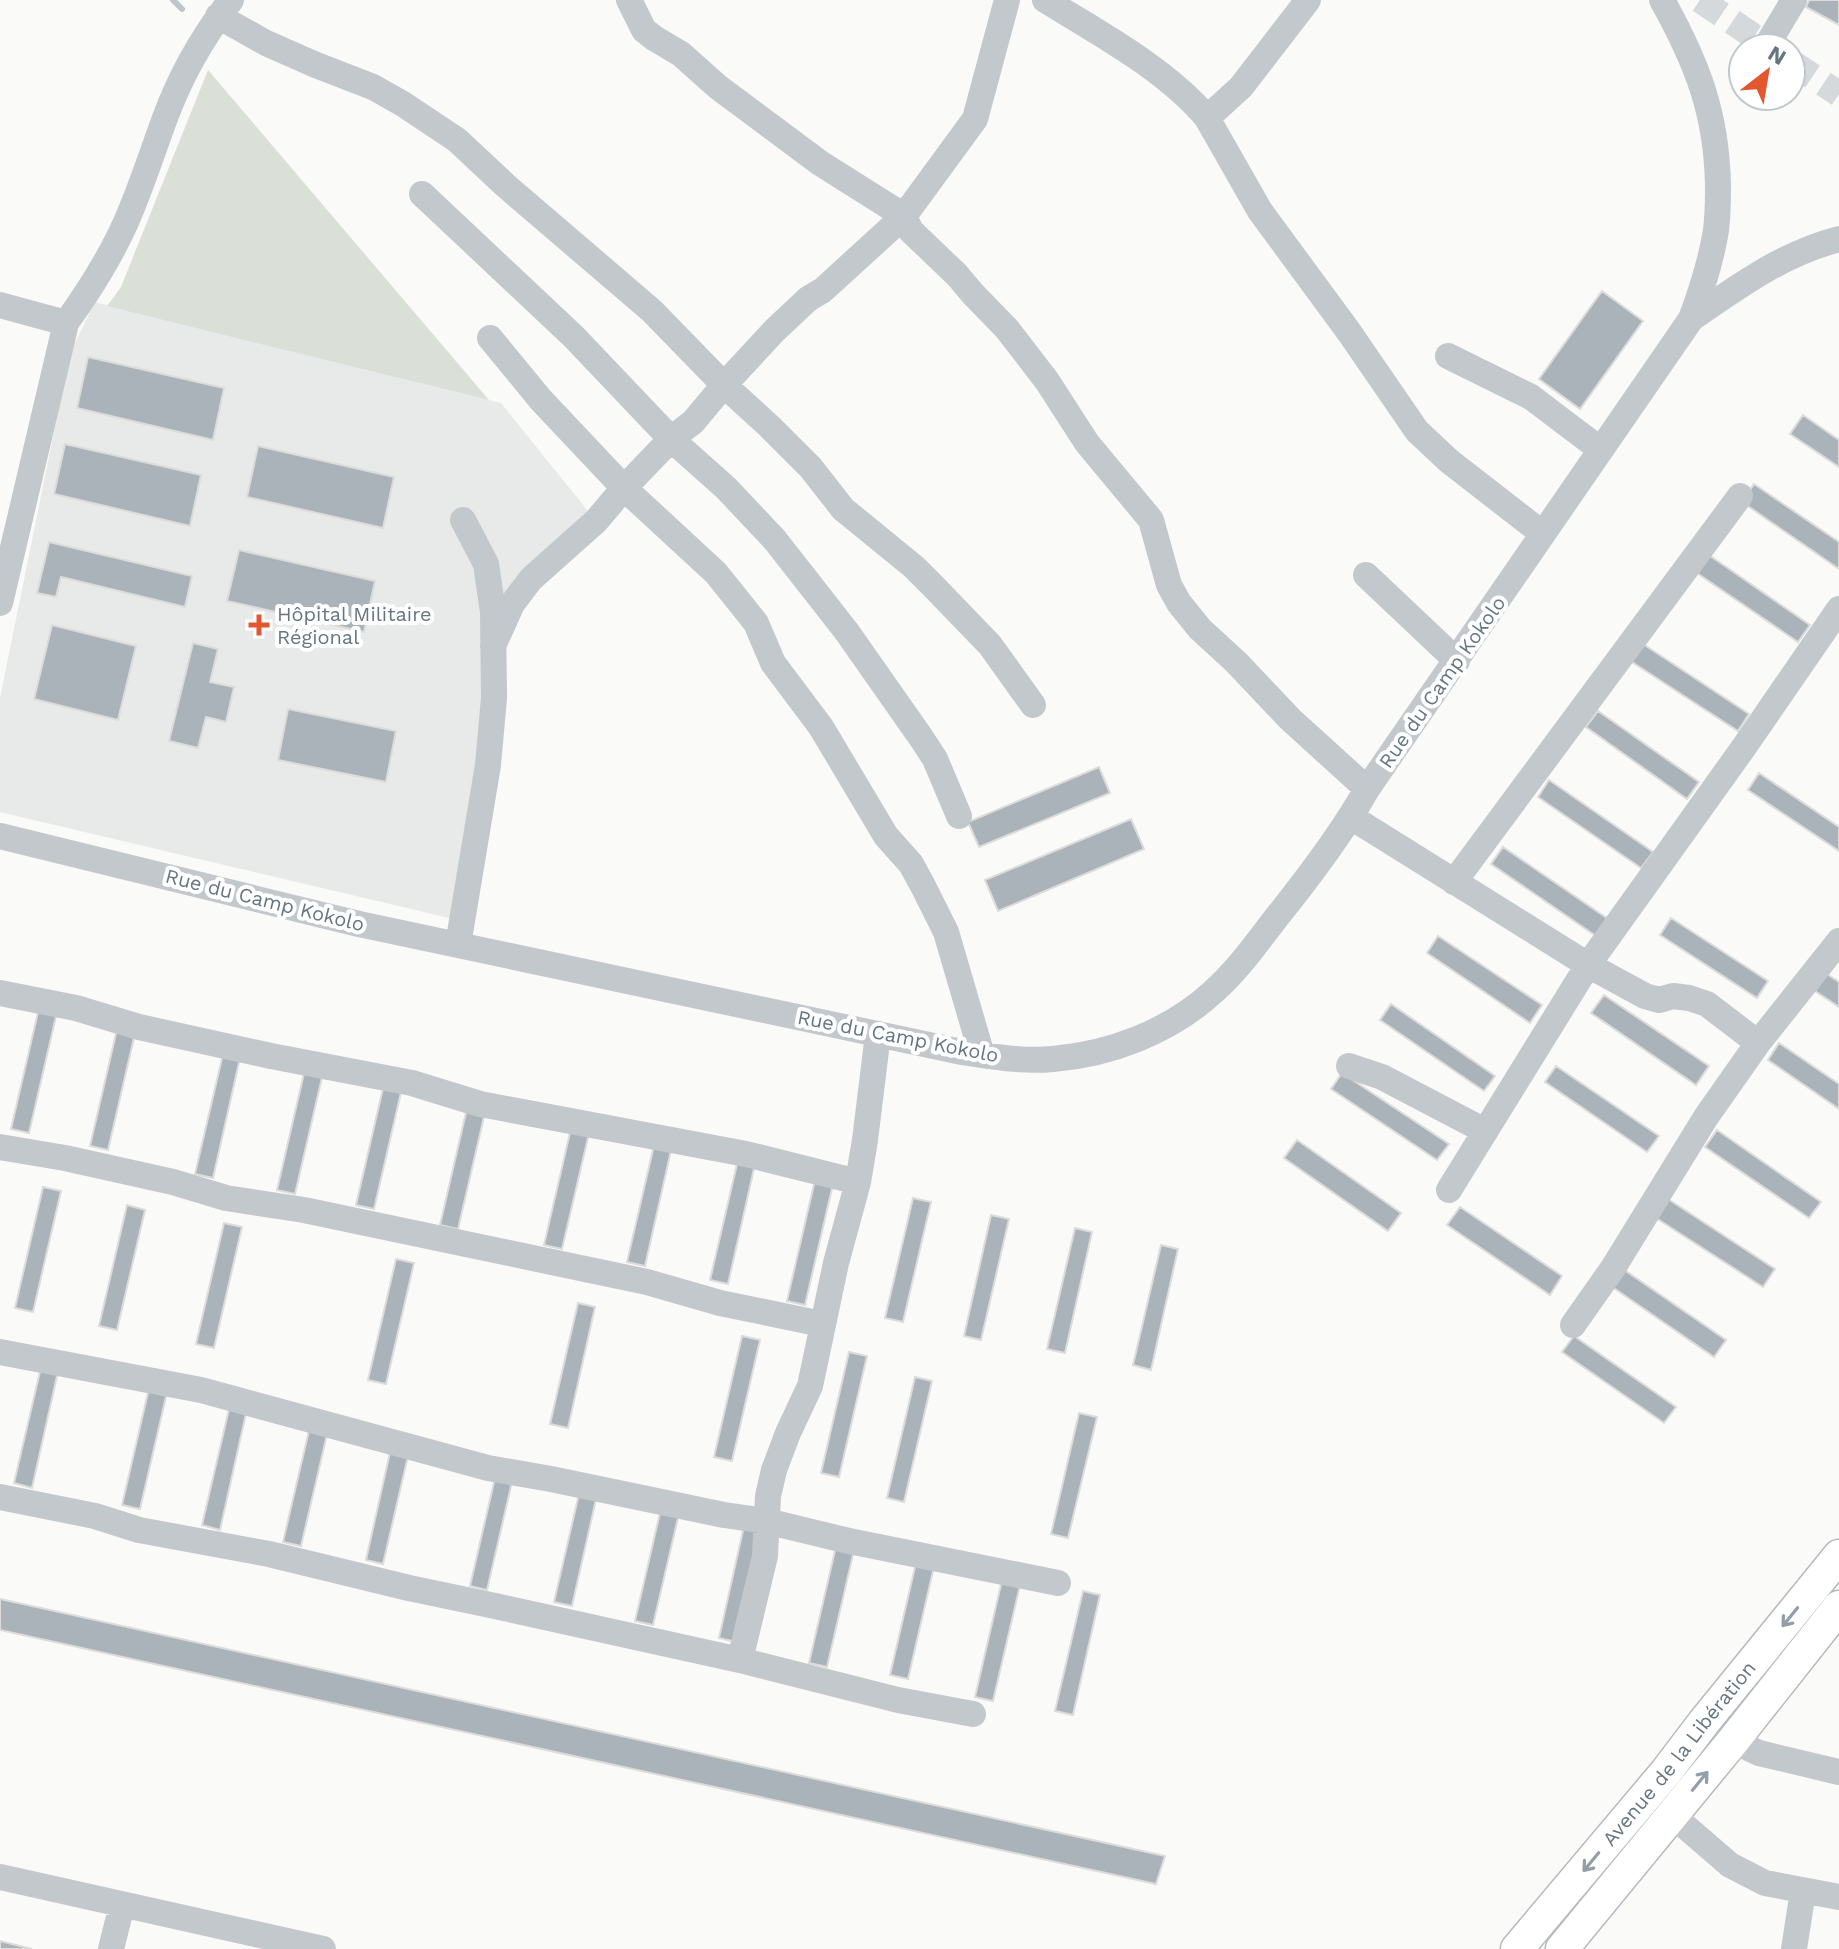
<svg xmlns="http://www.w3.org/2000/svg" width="1839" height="1949" viewBox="0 0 1839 1949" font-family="'Work Sans',sans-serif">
  <rect width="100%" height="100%" fill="#fafaf8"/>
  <path fill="#e8e9e9" d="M95,302L501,403L596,521L512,604L462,921L0,812V698L70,353Z"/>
  <path fill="#dadfd7" d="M208,70L489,400L107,306L121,287Z"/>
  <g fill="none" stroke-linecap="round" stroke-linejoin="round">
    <path stroke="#bbc7cb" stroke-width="6" d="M173,0L182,9"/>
  </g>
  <path fill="#aab3b9" stroke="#dcdcda" stroke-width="2" d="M1809,0H1839V25L1806,7Z
    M1602,291L1643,321L1580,409L1539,379Z
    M88,357L224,388L213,440L77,408Z
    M1803,415L1839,440V467L1790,434Z
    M65,444L201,475L190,526L54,494Z
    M258,446L394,477L383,528L247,497Z
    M1754,484L1839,542V569L1742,502Z
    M49,542L192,576L185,607L61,577L56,597L37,593Z
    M239,550L375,581L364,632L227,601Z
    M1706,553L1810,625L1798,642L1694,571Z
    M52,625L136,646L118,720L34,699Z
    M193,643L218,649L210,682L234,687L226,722L206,717L198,748L169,741Z
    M1643,644L1749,714L1738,731L1632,662Z
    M288,709L396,731L386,782L278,760Z
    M1598,711L1699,782L1687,799L1586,727Z
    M1099,767L1110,793L979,847L968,822Z
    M1759,773L1839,827V851L1748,790Z
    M1549,780L1653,852L1641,868L1538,797Z
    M1131,819L1144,849L998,911L985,880Z
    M1503,847L1611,921L1599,938L1491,864Z
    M1671,918L1768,981L1757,998L1660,935Z
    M1438,936L1542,1005L1530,1023L1427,953Z
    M1827,974L1839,982V1007L1815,991Z
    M1604,995L1709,1066L1696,1085L1591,1013Z
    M1391,1004L1495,1076L1484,1091L1380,1020Z
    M39,1008L57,1012L29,1133L11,1129Z
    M118,1025L136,1029L108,1150L90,1146Z
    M1779,1043L1839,1084V1109L1768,1060Z
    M223,1054L240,1058L213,1178L195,1174Z
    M1556,1066L1659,1136L1647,1152L1545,1082Z
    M305,1069L323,1073L295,1194L277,1190Z
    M1342,1073L1449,1144L1437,1160L1331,1089Z
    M384,1084L402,1088L374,1209L356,1205Z
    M468,1104L486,1108L458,1229L440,1225Z
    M572,1124L590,1129L562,1249L544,1245Z
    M1717,1130L1821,1202L1809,1218L1705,1147Z
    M1297,1140L1401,1213L1388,1231L1284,1158Z
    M655,1141L672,1146L645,1266L627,1262Z
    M738,1160L755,1164L728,1284L710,1280Z
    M815,1180L833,1184L805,1305L787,1301Z
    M43,1187L61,1191L33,1312L15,1308Z
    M913,1198L931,1202L903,1322L885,1318Z
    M1668,1199L1775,1269L1763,1287L1656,1218Z
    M127,1205L145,1210L117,1330L99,1326Z
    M1460,1207L1562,1276L1550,1295L1447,1225Z
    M991,1215L1009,1219L981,1340L964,1336Z
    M224,1223L242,1227L214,1348L196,1344Z
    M1075,1228L1092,1232L1065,1353L1047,1349Z
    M1161,1245L1178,1249L1151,1370L1133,1365Z
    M396,1259L414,1263L386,1384L368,1380Z
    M1620,1267L1726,1340L1714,1357L1608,1284Z
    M578,1303L595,1307L568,1428L550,1424Z
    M742,1336L760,1340L732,1461L714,1457Z
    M1574,1336L1676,1407L1664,1423L1562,1352Z
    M849,1352L867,1356L839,1477L821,1473Z
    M42,1363L59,1367L32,1488L14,1483Z
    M915,1377L932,1381L904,1502L887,1498Z
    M150,1384L168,1388L140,1509L122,1505Z
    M230,1405L247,1409L220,1530L202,1525Z
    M1079,1413L1097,1417L1068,1538L1051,1534Z
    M311,1422L329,1426L301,1546L283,1542Z
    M393,1439L411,1443L383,1564L366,1560Z
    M498,1465L515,1469L487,1590L470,1586Z
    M582,1481L599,1486L572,1606L554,1602Z
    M663,1500L681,1505L653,1625L635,1621Z
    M746,1517L764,1522L736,1642L719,1638Z
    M837,1542L855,1546L827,1667L809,1663Z
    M918,1554L936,1558L908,1679L890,1675Z
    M1003,1576L1021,1581L993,1701L975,1697Z
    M1083,1591L1100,1595L1073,1715L1055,1711Z
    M0,1599L1165,1856L1156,1884L0,1630Z
    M0,1941L32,1949H0Z"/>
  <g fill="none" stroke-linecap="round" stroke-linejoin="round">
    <path stroke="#d5d9db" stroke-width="26" stroke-dasharray="26 13" stroke-linecap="butt" d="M1700,0L1771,48
      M1791,62L1839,94"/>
    <defs>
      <g id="major">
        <path id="s1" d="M1517,1949L1666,1772L1704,1722L1839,1556"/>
        <path d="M1562,1949L1733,1741L1839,1607"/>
      </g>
    </defs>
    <use href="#major" stroke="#b5babe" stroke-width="35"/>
    <path stroke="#c3c8cc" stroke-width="26" d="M629,0L644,30L654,38L681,54L718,87L820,163L904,216L911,231L957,275L973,294L1007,329L1047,381L1087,443L1151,520L1169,585L1179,603L1200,629L1236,662L1290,719L1367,789
      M1045,0C1099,33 1167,70 1207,118L1260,211L1349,332L1417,431L1449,461L1543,534
      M218,16L266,43L316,65L373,87L403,104L457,140L505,185L652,311L724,385L769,426L811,468L843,509L914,567L934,587L990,645L1033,705
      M1767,45L1794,0
      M1207,118L1241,87L1308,0
      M422,194L574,337L671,439L726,488L775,540L847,632L922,739L935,759L959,816
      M0,305L66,323L0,603
      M1691,319C1739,286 1782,254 1839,239
      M66,323C89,291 110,258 126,222C141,188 152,153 165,118C180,77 204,35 231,0
      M490,338L541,400L624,488L716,573L756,623L773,663L821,727L886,836L911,864L924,888L946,932L982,1055
      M1448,356L1531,397L1601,450
      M1366,575L1457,661
      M493,646L512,604L531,579L596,521L624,488L671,439L693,422L724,385L774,331L808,299L823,290L904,216L975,119L1007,0
      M1351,817L1588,965L1645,996L1659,1000L1673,996L1689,998L1707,1004L1758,1043
      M0,836L359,924L962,1052C991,1056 1022,1062 1053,1059C1111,1054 1169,1032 1213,992C1237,971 1256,944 1276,918C1309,877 1341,835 1367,789L1691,319C1701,292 1710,264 1715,236C1718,220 1718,203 1718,187C1717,113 1697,63 1662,0
      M1454,882L1740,496
      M458,945L488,765L494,698L493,612L486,564L463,520
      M0,993L76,1008L139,1027L271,1056L412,1083L480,1104L746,1154L858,1182
      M1349,1066L1382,1077L1485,1131
      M0,1147L65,1158L173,1182L226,1198L304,1210L647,1282L720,1303L822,1324
      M1449,1190L1588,965L1744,747L1839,609
      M1573,1325L1613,1268L1706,1117L1758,1043L1839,941
      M0,1352L201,1390L488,1468L551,1479L724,1515L766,1521L849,1541L1058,1583
      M0,1497L95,1516L139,1530L269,1554L409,1588L495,1606L740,1660L898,1700L973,1714
      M740,1660L765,1556L768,1496L774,1470L788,1433L810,1386L836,1263L858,1182L865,1140L878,1034
      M1733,1741L1759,1753L1839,1772
      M1672,1815L1730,1865L1765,1883L1839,1897
      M0,1877L323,1949
      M111,1949L122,1905
      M1794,1949L1803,1891"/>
    <use href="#major" stroke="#fff" stroke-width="32"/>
  </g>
  <defs><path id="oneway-shaft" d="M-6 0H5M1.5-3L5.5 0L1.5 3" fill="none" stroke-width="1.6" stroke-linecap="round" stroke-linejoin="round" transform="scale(2)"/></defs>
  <g stroke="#939fa8">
    <use href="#oneway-shaft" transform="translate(1790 1617) rotate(129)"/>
    <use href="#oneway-shaft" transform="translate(1700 1781) rotate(-51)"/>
    <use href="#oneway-shaft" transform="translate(1591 1862) rotate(130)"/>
  </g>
  <path fill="#e4572e" stroke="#fff" stroke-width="3" d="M255 613h8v8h8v8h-8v8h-8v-8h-8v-8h8z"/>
  <g text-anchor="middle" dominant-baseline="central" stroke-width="8" stroke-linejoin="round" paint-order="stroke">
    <g font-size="20" fill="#657683" stroke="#fff" text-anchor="start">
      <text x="277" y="614">Hôpital Militaire<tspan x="277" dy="23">Régional</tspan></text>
    </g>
    <g font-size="20" fill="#657683" stroke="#fff">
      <text transform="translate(1442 682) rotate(-55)">Rue du Camp Kokolo</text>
      <text transform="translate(265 900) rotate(14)">Rue du Camp Kokolo</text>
      <text transform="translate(898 1036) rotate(11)">Rue du Camp Kokolo</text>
      <text stroke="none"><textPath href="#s1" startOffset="254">Avenue de la Libération</textPath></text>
    </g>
  </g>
  <g transform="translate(1767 72) rotate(31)"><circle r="38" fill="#ffffff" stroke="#c1c8cd" stroke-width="2"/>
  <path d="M0-6L14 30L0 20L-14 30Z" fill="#e4572e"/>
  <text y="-12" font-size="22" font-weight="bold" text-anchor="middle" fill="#657683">N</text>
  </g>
</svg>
